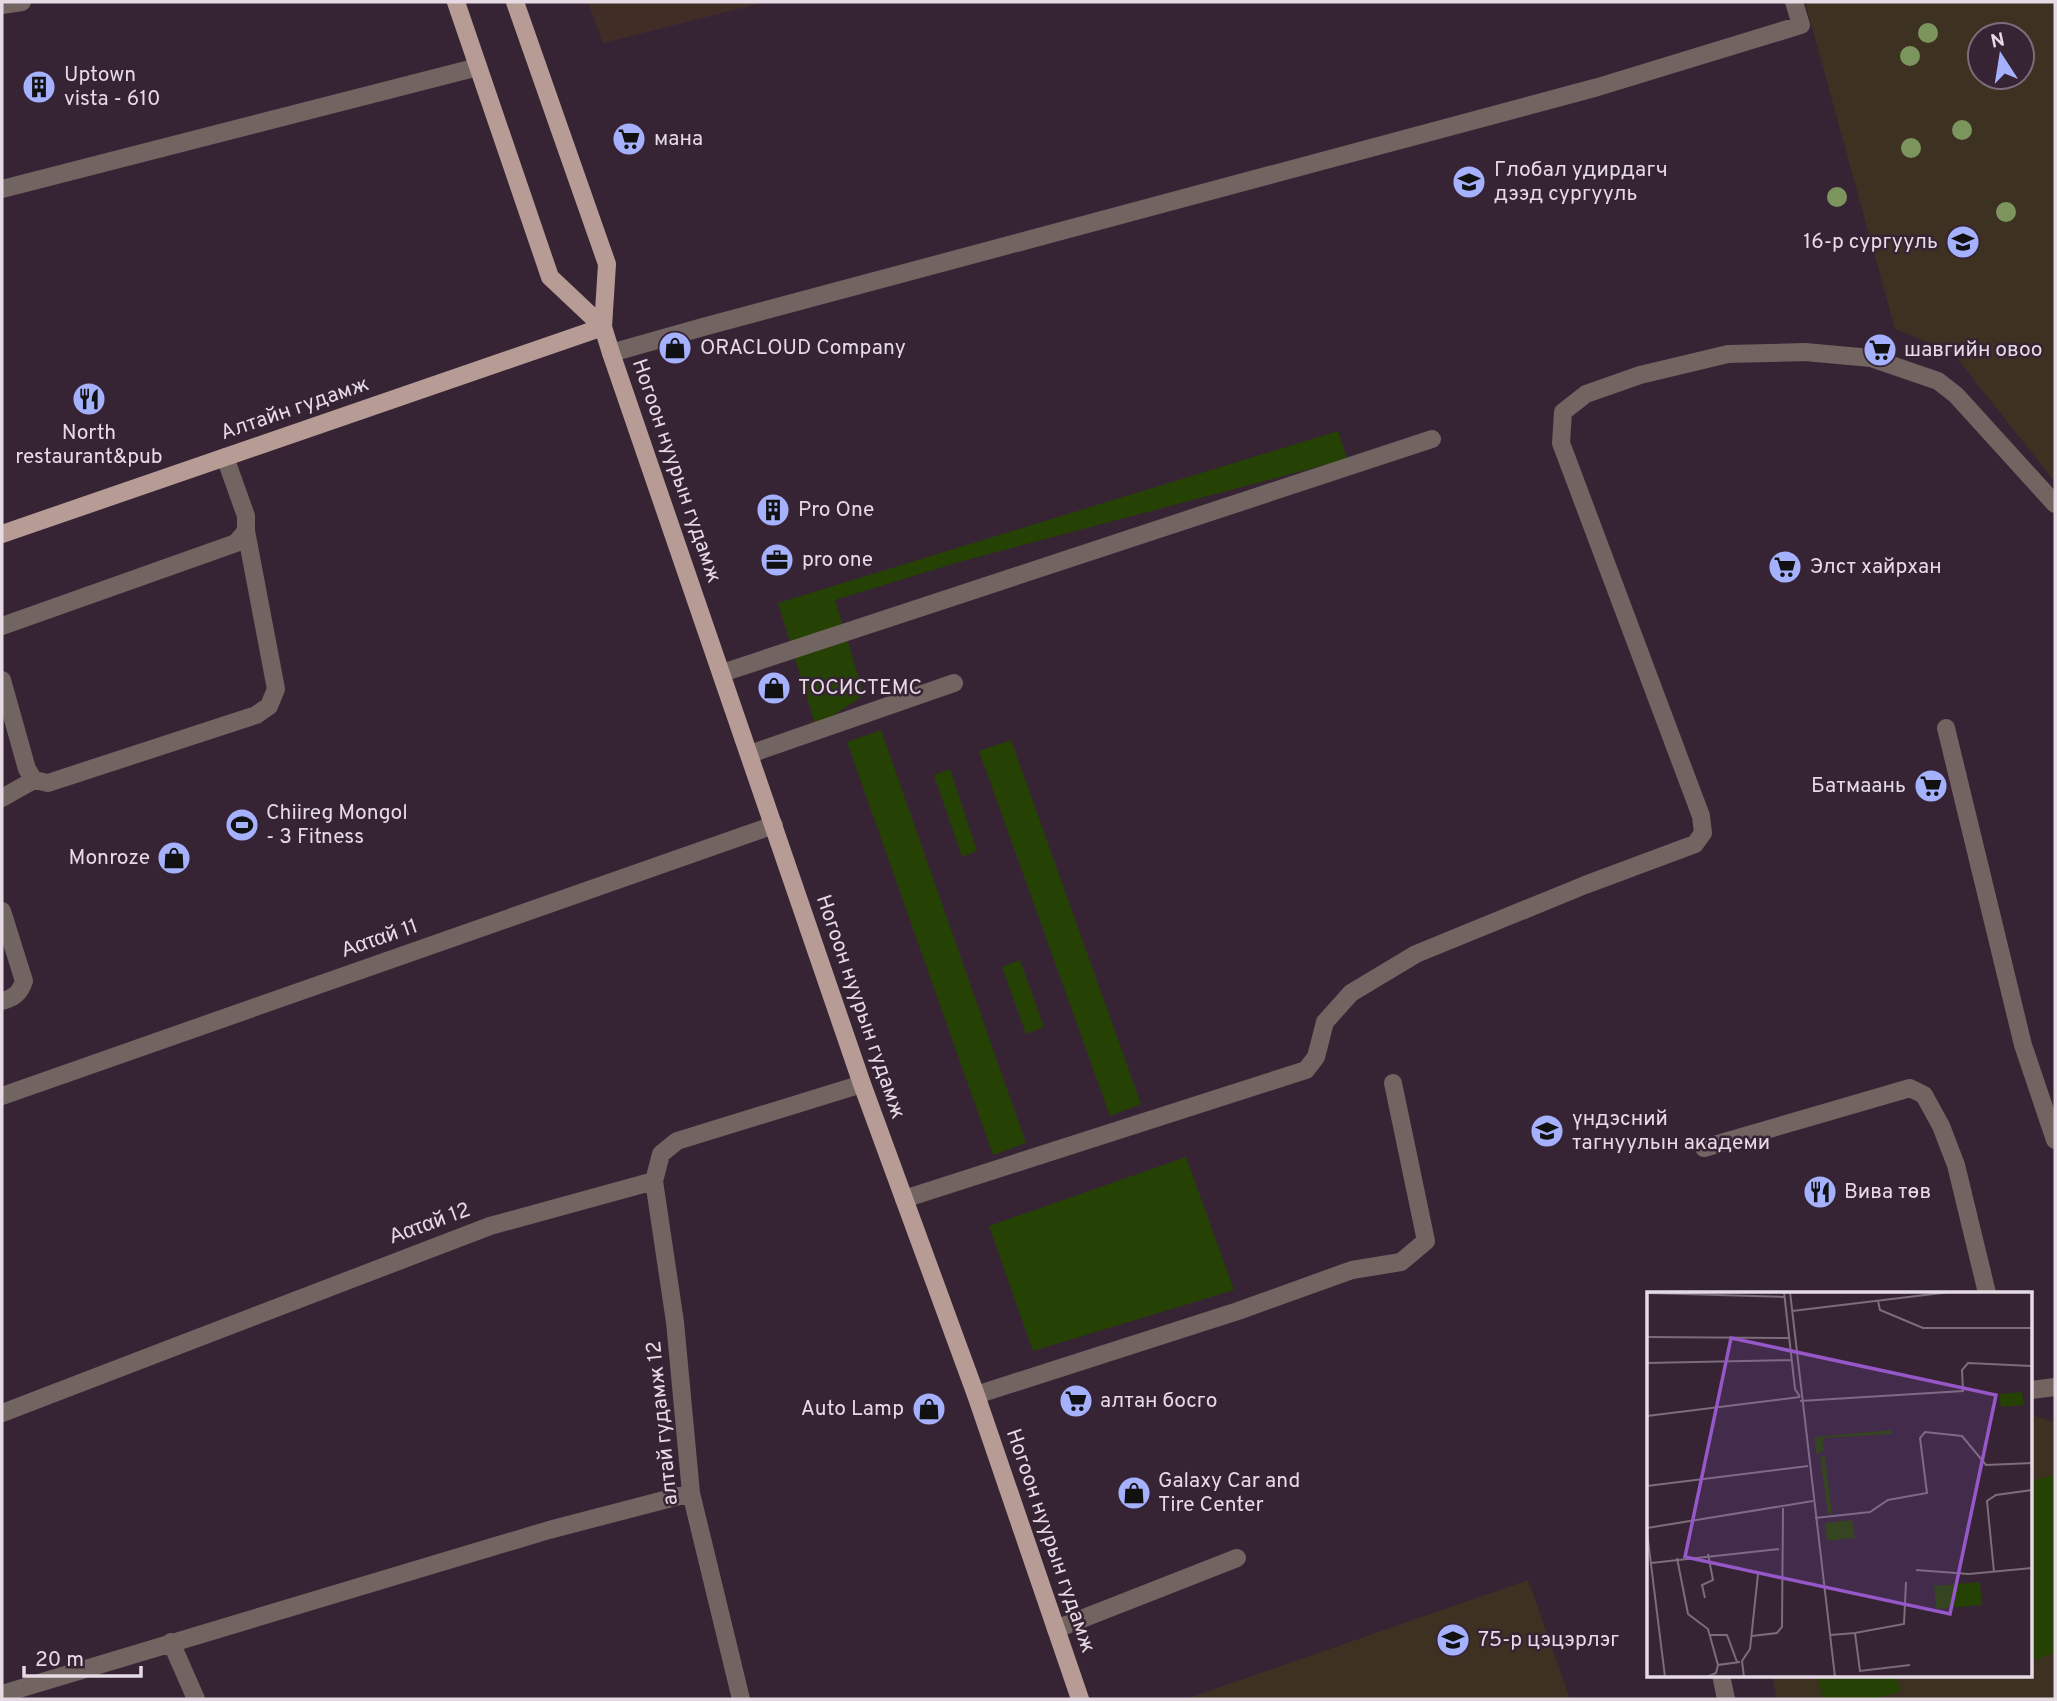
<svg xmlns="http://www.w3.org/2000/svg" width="2057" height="1701" viewBox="0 0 2057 1701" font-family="Overpass,sans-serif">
  <rect width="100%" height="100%" fill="#362435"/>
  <path fill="#3d3122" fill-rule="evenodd" d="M1805,2H2055V482L1952,352L1895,329ZM1980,35H2022V77H1980Z
    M2031,1414L2055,1423V1699H1777L1772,1675H2031Z
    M1528,1580L1570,1699H1186Z"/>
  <path fill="#402e26" d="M588,2H766L603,43Z"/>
  <path fill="#254104" d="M1338,431L1347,459L959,562L835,600L864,695L816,727L778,603Z
    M881,730L1026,1143L993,1155L847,742Z
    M1011,740L1141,1104L1110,1116L979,751Z
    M950,769L977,851L962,857L934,775Z
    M1020,960L1044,1027L1026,1034L1002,967Z
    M1186,1157L1234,1290L1033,1351L989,1226Z
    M2055,1474V1653L2031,1661V1482Z
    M1816,1675H1895L1901,1691L1874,1699H1824Z"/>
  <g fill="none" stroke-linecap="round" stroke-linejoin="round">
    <path stroke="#716461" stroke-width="18" d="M2,5L22,2
      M2,189L478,67
      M611,353L703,327L1598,87L1801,25L1794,2
      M2,626L236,543L246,531V516L225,457
      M722,673L1432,439
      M2,680L27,769L34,780L48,783L256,715L269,706L276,689L246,531
      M1946,728L2023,1045L2055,1140
      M750,754L954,683
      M2,798L34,780
      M2,911L24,981C20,993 14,998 2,1001
      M2,1096L774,825
      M1704,1148L1910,1088L1924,1095L1941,1126L1956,1165L1987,1293
      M654,1181L675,1322L691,1493L741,1699
      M904,1199L1306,1070L1316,1057L1325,1022L1351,993L1416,954L1585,885L1695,844L1703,833L1701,816L1561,443L1563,412L1586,394L1640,375L1728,354L1805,352L1871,358L1938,381L1956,395L2055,504
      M2031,1390L2055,1387
      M976,1395L1238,1311L1352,1270L1401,1262L1426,1241L1393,1083
      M2,1413L490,1226L654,1181L661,1154L677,1141L862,1084
      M1056,1629L1237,1558
      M171,1642L196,1699
      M1721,1675L1726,1699
      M2,1694L549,1530L691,1493"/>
    <path stroke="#b69c95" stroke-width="18" d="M456,2L550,277L603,327
      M515,2L607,264L603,327L611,353L862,1084L976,1395L1080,1699
      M2,534L603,327"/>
  </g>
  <g fill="#7b955d">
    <circle cx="1928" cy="33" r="10"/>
    <circle cx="1910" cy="56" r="10"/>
    <circle cx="1962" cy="130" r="10"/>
    <circle cx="1911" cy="148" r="10"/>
    <circle cx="1837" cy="197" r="10"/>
    <circle cx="2006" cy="212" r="10"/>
  </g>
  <defs>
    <symbol id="building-disc" viewBox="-11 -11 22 22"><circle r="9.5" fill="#a5b1fc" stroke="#362435"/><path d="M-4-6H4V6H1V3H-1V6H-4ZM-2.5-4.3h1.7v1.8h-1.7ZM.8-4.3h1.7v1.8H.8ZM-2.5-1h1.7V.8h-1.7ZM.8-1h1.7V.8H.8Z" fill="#111"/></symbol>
    <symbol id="supermarket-disc" viewBox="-11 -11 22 22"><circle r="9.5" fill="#a5b1fc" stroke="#362435"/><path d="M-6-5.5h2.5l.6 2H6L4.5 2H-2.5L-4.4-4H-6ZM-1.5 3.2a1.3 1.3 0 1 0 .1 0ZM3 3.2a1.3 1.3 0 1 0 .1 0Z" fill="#111"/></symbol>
    <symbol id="university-disc" viewBox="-11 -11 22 22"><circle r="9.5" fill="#a5b1fc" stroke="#362435"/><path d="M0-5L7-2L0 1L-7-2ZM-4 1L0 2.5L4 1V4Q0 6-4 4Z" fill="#111"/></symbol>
    <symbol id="school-disc" viewBox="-11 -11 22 22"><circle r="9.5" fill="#a5b1fc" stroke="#362435"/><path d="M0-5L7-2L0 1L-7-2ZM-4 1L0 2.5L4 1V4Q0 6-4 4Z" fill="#111"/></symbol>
    <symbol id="shop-disc" viewBox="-11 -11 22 22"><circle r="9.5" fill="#a5b1fc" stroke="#362435"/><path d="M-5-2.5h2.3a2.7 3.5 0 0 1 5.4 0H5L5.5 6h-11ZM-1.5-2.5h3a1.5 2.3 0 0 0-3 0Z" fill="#111"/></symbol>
    <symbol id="restaurant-disc" viewBox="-11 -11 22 22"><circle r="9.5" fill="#a5b1fc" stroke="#362435"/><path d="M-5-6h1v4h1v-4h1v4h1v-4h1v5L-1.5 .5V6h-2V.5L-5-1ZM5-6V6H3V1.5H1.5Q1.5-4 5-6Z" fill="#111"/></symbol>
    <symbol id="office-disc" viewBox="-11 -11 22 22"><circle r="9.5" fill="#a5b1fc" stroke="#362435"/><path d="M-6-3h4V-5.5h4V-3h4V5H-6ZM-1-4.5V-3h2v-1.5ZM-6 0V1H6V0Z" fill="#111"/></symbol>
    <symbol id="stadium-disc" viewBox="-11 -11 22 22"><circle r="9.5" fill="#a5b1fc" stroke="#362435"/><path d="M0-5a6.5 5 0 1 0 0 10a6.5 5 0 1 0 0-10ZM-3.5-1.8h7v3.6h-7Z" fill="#111"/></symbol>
  </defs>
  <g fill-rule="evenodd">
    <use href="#building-disc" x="20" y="68" width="38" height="38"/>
    <use href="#supermarket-disc" x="610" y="120" width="38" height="38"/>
    <use href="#university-disc" x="1450" y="163" width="38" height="38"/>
    <use href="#school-disc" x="1944" y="223" width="38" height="38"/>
    <use href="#shop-disc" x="656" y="329" width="38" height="38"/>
    <use href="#supermarket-disc" x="1861" y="331" width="38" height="38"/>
    <use href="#restaurant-disc" x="70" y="380" width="38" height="38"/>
    <use href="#building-disc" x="754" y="491" width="38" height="38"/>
    <use href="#office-disc" x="758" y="541" width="38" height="38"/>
    <use href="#supermarket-disc" x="1766" y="548" width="38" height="38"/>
    <use href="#shop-disc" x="755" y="669" width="38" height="38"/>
    <use href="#supermarket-disc" x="1912" y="767" width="38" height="38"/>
    <use href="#stadium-disc" x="223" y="806" width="38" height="38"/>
    <use href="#shop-disc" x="155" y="839" width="38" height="38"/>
    <use href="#school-disc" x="1528" y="1112" width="38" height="38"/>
    <use href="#restaurant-disc" x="1801" y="1173" width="38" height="38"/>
    <use href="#supermarket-disc" x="1057" y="1382" width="38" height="38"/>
    <use href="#shop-disc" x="910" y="1390" width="38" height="38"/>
    <use href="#shop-disc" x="1115" y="1474" width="38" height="38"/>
    <use href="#school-disc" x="1434" y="1621" width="38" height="38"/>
  </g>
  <g text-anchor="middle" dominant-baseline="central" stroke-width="5" stroke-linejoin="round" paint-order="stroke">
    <g font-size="21" fill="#e6dae4" stroke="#362435" text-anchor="start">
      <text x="64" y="75">Uptown<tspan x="64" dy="24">vista - 610</tspan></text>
      <text x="654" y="139">мана</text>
      <text x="1494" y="170">Глобал удирдагч<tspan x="1494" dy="24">дээд сургууль</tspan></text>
      <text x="1938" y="242" text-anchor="end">16-р сургууль</text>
      <text x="700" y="348">ORACLOUD Company</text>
      <text x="1904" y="350">шавгийн овоо</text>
      <text x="89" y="433" text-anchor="middle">North<tspan x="89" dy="24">restaurant&amp;pub</tspan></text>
      <text x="798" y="510">Pro One</text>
      <text x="802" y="560">pro one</text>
      <text x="1810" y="567">Элст хайрхан</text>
      <text x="798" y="688">ТОСИСТEМС</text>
      <text x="1906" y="786" text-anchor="end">Батмаань</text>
      <text x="266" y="813">Chiireg Mongol<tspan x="266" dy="24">- 3 Fitness</tspan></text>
      <text x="150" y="858" text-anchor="end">Monroze</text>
      <text x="1572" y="1119">үндэсний<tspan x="1572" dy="24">тагнуулын академи</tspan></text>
      <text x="1844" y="1192">Вива төв</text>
      <text x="1100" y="1401">алтан босго</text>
      <text x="904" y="1409" text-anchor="end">Auto Lamp</text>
      <text x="1158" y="1481">Galaxy Car and<tspan x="1158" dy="24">Tire Center</tspan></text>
      <text x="1478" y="1640">75-р цэцэрлэг</text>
    </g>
    <g font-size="21" fill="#e6dae4" stroke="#362435">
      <text transform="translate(295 409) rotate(-19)">Алтайн гудамж</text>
      <text transform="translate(676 471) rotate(71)">Ногоон нуурын гудамж</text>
      <text transform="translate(380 939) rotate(-19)">Ααταй 11</text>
      <text transform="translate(860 1007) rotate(71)">Ногоон нуурын гудамж</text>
      <text transform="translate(430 1224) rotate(-20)">Ααταй 12</text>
      <text transform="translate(663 1423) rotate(-96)">алтай гудамж 12</text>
      <text transform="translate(1050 1541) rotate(71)">Ногоон нуурын гудамж</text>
    </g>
  </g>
  <g transform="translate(1647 1292)">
    <rect width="385" height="385" fill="#362435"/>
    <path d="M375,100L377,113L354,115L352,102ZM245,138V142L176,146L177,159L169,162L168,145ZM178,164L185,222H181L173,165ZM205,228L208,246L180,249L178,231ZM333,290L335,313L289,317L287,294Z" fill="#254104"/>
    <path fill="none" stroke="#7c6d7b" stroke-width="2" d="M137,0L148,97L153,105M143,0L188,385M0,1L138,5M231,9L233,18L276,36H385M145,19L303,0M0,45L142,46M0,71L144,68M153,109L316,99L315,78L321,71L385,74M0,124L153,105M0,194L161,174M168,226L223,220L241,208L280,201L273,146L278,140L315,144L339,173L385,171M0,236L166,209M0,240L18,385M30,266L41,322L61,337L71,373M4,271L132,257M269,278L322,282L385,276M347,280L340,209L349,203L385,198M58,306L55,293L66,288L61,262M208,341L257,332L259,290M63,343H80L90,370M183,343L208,341L213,379L263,373M105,344L130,341L135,335L136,216M60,385L69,381L71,373L93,370M97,385L95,369L103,357L111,282"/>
    <path fill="#9658c8" fill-opacity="0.15" stroke="#9658c8" stroke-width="3.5" d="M84,46L349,103L303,322L38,265Z"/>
    <rect width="385" height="385" fill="none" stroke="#e6dae4" stroke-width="3.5"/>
  </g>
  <rect width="2057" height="1701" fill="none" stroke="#e6dae4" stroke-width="7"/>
  <g transform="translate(2001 56) rotate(348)"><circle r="33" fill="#362435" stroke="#7c6d7b" stroke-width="2"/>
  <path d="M0-5L12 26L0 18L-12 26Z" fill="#a5b1fc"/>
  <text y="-10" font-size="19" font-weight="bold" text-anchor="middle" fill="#e6dae4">N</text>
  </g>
  <path d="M24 1666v10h117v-10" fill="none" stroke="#e6dae4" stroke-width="3.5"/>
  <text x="35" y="1666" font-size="21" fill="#e6dae4" stroke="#362435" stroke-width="5" paint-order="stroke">20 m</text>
</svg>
